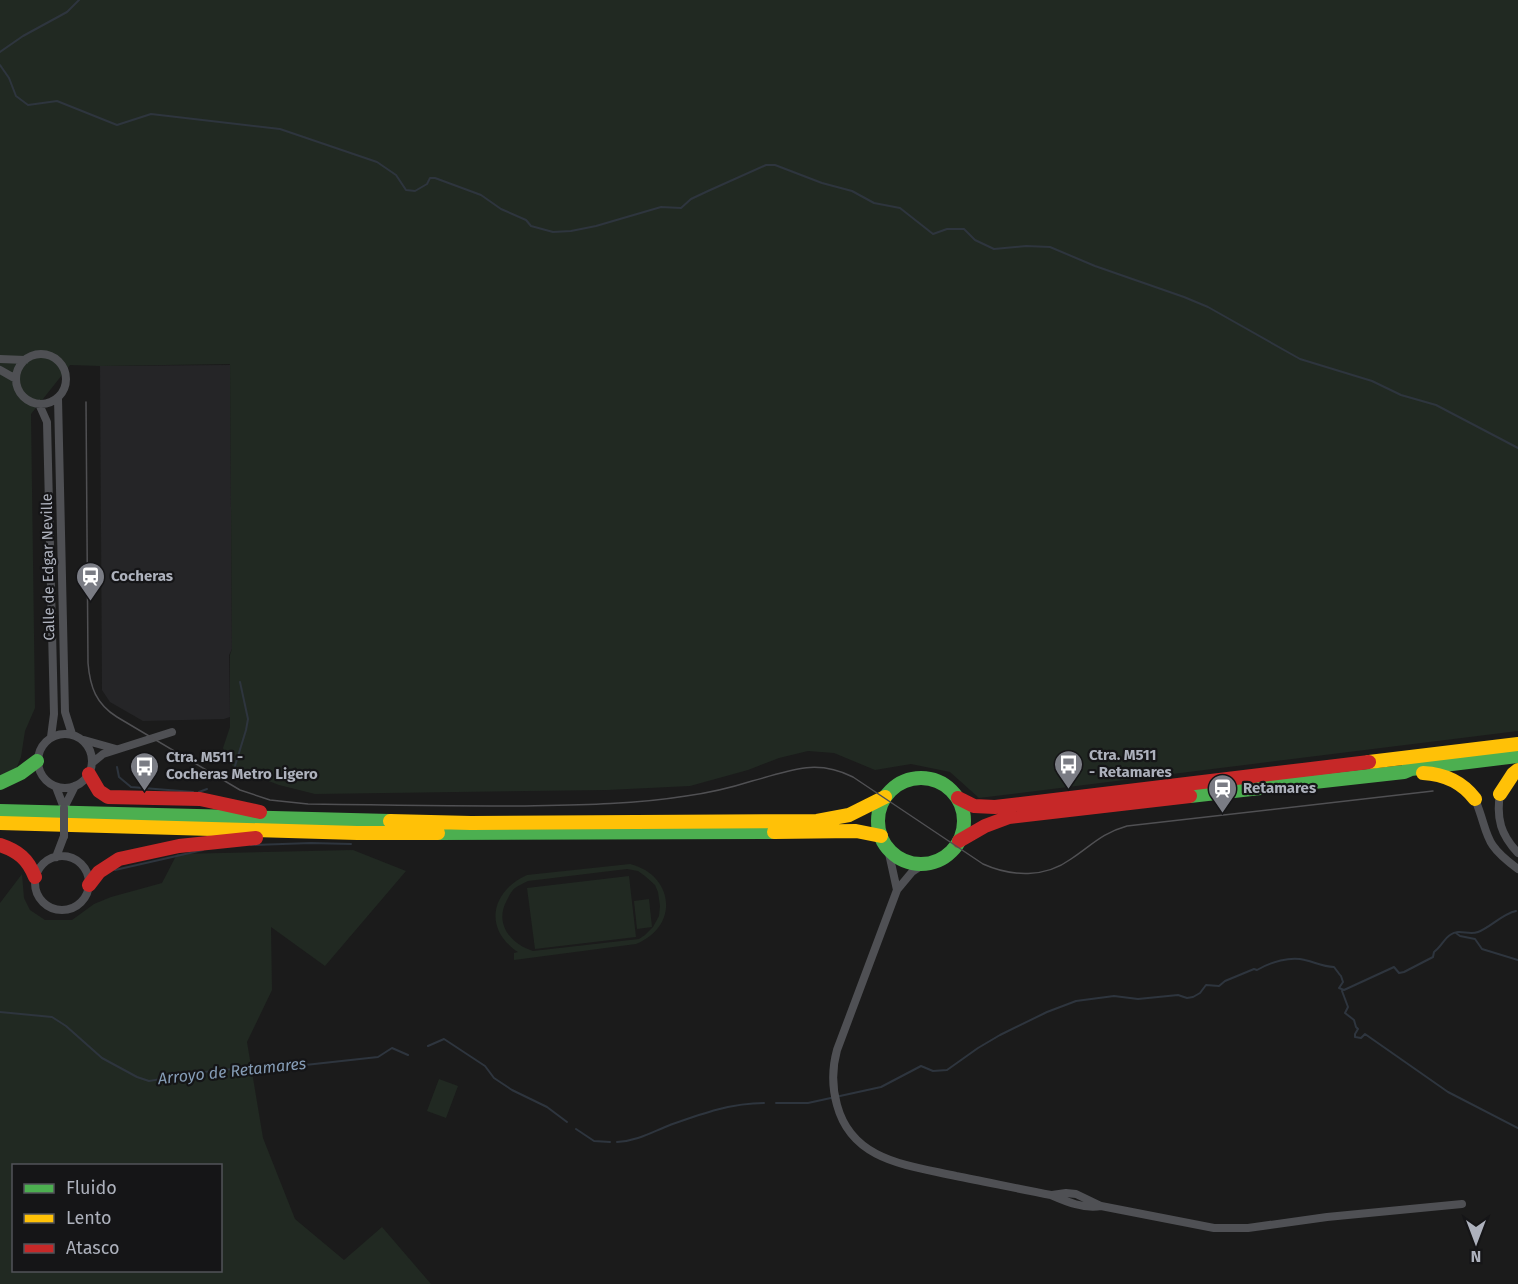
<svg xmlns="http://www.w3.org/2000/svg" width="1518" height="1284" viewBox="0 0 1518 1284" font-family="'Fira Sans',sans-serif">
  <rect width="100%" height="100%" fill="#1b1b1b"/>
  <path fill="#252527" d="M230,365L232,649L229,655L230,717L224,719L143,721L110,702L102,690L100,366Z"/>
  <path fill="#212922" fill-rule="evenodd" d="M0,0H1518V731L979,798L950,772L911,764L875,770L834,753L808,751L779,758L748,770L690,786L607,790L315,794L279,785L234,768L227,758L223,748L230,727V655L232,649L230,364L101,366L70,365L31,414L35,708L25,731L21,757L16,769L0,776Z
    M353,850L406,871L325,966L271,927L272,990L247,1042L263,1138L295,1219L344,1260L382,1227L431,1284H0V903L22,874L24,898L30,910L45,920H72L94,904L111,897L162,883L177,854ZM14,1166H220V1270H14Z
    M630,864C674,875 680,926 636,944L514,960V953L518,952C483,929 491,891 527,875ZM627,869L638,871L645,876L655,885L658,892L660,906L659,916L653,927L645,935L639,939L533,951C510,944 494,923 507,900C509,896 512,890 515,888C519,885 524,883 528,881Z
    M629,876L636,937L535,949L527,888Z
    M649,899L652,927L637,929L634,901Z
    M439,1079L458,1086L446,1118L427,1111Z"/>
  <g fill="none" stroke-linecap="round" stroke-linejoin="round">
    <path stroke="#2e353e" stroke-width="2" d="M0,52L23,36L67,12L79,0
      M0,65L9,78L16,96L28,105L57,101L117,125L151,114L280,129L377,162L396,175L406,190L415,191L427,184L430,178H435L481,195L501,209L526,220L531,226L553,232L571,231L596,226L661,207L681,208L691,199L708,191L766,165H775L822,183L852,191L874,203L900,208L933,234L947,229H964L975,240L994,249L1026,246L1050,247L1095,266L1184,297L1208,307L1300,359L1372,381L1401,395L1436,405L1518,448
      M235,766L246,730L248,719L240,682
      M117,767L119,777L131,787L193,792
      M199,792L207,789
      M251,845L311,843L351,844
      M115,870L203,850
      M1456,933L1460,936L1475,939L1482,949L1518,960
      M1341,976L1343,982L1339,988L1344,990L1394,967L1399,973L1404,972L1433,957L1434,952C1441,947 1444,939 1450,935C1460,928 1468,936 1478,932C1491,927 1502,914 1516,911
      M1342,991L1348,1007L1345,1013L1354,1020L1356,1027L1358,1029L1355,1034V1037L1361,1038L1365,1034L1448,1092L1518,1128
      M0,1012L52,1017L66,1026L102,1058L137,1077L149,1081L217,1070L296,1066L378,1057L392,1048L408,1055
      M428,1046L444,1039L485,1066L494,1078L512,1090L547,1107L567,1122
      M776,1103H808L881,1087L921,1066L933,1071L947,1070L978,1048L1000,1035L1047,1012L1076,1001L1114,996L1138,999L1178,995L1187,998L1193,997L1200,993L1206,985L1219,986L1225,981L1254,969L1257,970C1271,962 1290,956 1305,960C1314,962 1323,967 1334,967L1340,975
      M576,1129L594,1141L610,1142
      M617,1142C637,1141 652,1132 670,1125C701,1114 731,1103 764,1103"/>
    <path stroke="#4f5054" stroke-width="8" d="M16 379a25 25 0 1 1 50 0a25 25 0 1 1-50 0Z
      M0,359L25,360
      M0,370L16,379
      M58,398L65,712L72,734
      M39,404L47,422L54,714L51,737
      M38 761a27 27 0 1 1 54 0a27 27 0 1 1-54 0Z
      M84,740L116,749
      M92,763L103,754L172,732
      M56,787L64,808
      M1500,794C1496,819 1501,835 1518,853
      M1475,799C1490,836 1482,843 1518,869
      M64,808L75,786
      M888,849L897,890L837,1050C832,1068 832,1087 837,1105C852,1161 907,1165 956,1176C987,1182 1019,1189 1051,1195C1067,1202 1084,1209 1101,1206
      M35 883a27 27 0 1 1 54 0a27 27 0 1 1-54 0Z
      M56,857L64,836
      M897,890L912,872L924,864
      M1052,1195L1066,1193L1076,1194L1101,1206L1214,1228H1248L1327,1217L1462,1204"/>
    <path stroke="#4caf50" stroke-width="14" d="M878 821a43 43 0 1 1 86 0a43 43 0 1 1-86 0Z
      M0,783L21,773L37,761
      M1190,796L1404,772L1411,769L1518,756
      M0,811L390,821
      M438,833L774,832"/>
    <path stroke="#ffc107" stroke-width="14" d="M1369,762L1518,744
      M1423,773C1444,774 1462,782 1475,799
      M1500,794L1513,774L1518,770
      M390,821L471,823L817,821L849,815L885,797
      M0,823L357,833H438
      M774,832L856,831L881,836"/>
    <path stroke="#c62828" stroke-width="14" d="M89,774L99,791L108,797L200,799L260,812
      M958,798L974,806L995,807L1369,762
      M959,841L985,826L1009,817L1190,796
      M0,845C18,851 28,859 35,877
      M89,885L99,872L119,859L179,846L256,838"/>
    <path stroke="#505053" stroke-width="1.5" d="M86,402L88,663C90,687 96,704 117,717L240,790L270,800L308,804C378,805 448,806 518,806C574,805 630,805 686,796C708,793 730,788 752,781C790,771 815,758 853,777L983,864C1012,877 1045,878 1071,859C1092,845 1102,833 1127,826L1433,791"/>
    <path stroke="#4f5054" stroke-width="8" d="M64,836V808"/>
  </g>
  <defs>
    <symbol id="station-pin" viewBox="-11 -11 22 30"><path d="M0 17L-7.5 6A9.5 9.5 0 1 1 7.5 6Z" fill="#7a7c84" stroke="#151517"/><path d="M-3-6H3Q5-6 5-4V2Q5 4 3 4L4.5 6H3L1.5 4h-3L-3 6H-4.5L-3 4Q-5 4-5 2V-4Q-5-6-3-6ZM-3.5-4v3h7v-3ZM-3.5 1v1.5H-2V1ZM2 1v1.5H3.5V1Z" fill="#fff"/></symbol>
    <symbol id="bus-pin" viewBox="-11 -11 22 30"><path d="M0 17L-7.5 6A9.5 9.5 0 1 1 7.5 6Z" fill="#7a7c84" stroke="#151517"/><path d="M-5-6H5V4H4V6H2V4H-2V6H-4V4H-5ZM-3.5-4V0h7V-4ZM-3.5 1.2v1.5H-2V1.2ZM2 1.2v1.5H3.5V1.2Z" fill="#fff"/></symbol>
  </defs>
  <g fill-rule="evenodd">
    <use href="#station-pin" x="74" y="560" width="33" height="45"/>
    <use href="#bus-pin" x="1052" y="748" width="33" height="45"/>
    <use href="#bus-pin" x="128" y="750" width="33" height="45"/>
    <use href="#station-pin" x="1206" y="772" width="33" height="45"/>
  </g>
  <g text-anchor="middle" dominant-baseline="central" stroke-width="4.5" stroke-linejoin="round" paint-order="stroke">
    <g font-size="15" fill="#adb1bc" stroke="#151517">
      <text transform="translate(48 567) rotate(-91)">Calle de Edgar Neville</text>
    </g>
    <g font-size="15" font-weight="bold" fill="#adb1bc" stroke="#151517" text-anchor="start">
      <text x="111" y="576">Cocheras</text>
      <text x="1089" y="755">Ctra. M511<tspan x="1089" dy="17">- Retamares</tspan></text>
      <text x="166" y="757">Ctra. M511 -<tspan x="166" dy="17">Cocheras Metro Ligero</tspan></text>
      <text x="1243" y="788">Retamares</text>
    </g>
    <g font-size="16" font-style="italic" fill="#859cb6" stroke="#151517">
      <text transform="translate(232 1071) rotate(-6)">Arroyo de Retamares</text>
    </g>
  </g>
  <rect x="12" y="1164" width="210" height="108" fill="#151517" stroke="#525359" stroke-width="1.5"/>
  <rect x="24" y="1184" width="30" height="9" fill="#4caf50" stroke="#525359" stroke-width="1.5"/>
  <text x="66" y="1194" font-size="18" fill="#adb1bc">Fluido</text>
  <rect x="24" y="1214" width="30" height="9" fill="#ffc107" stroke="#525359" stroke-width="1.5"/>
  <text x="66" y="1224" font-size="18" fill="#adb1bc">Lento</text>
  <rect x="24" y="1244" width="30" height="9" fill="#c62828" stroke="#525359" stroke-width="1.5"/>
  <text x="66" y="1254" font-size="18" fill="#adb1bc">Atasco</text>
  <g transform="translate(1476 1242) rotate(180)" stroke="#151517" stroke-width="4.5" paint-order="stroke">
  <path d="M0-4.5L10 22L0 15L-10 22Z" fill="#adb1bc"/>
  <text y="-9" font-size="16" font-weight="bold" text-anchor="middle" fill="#adb1bc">N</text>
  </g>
</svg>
